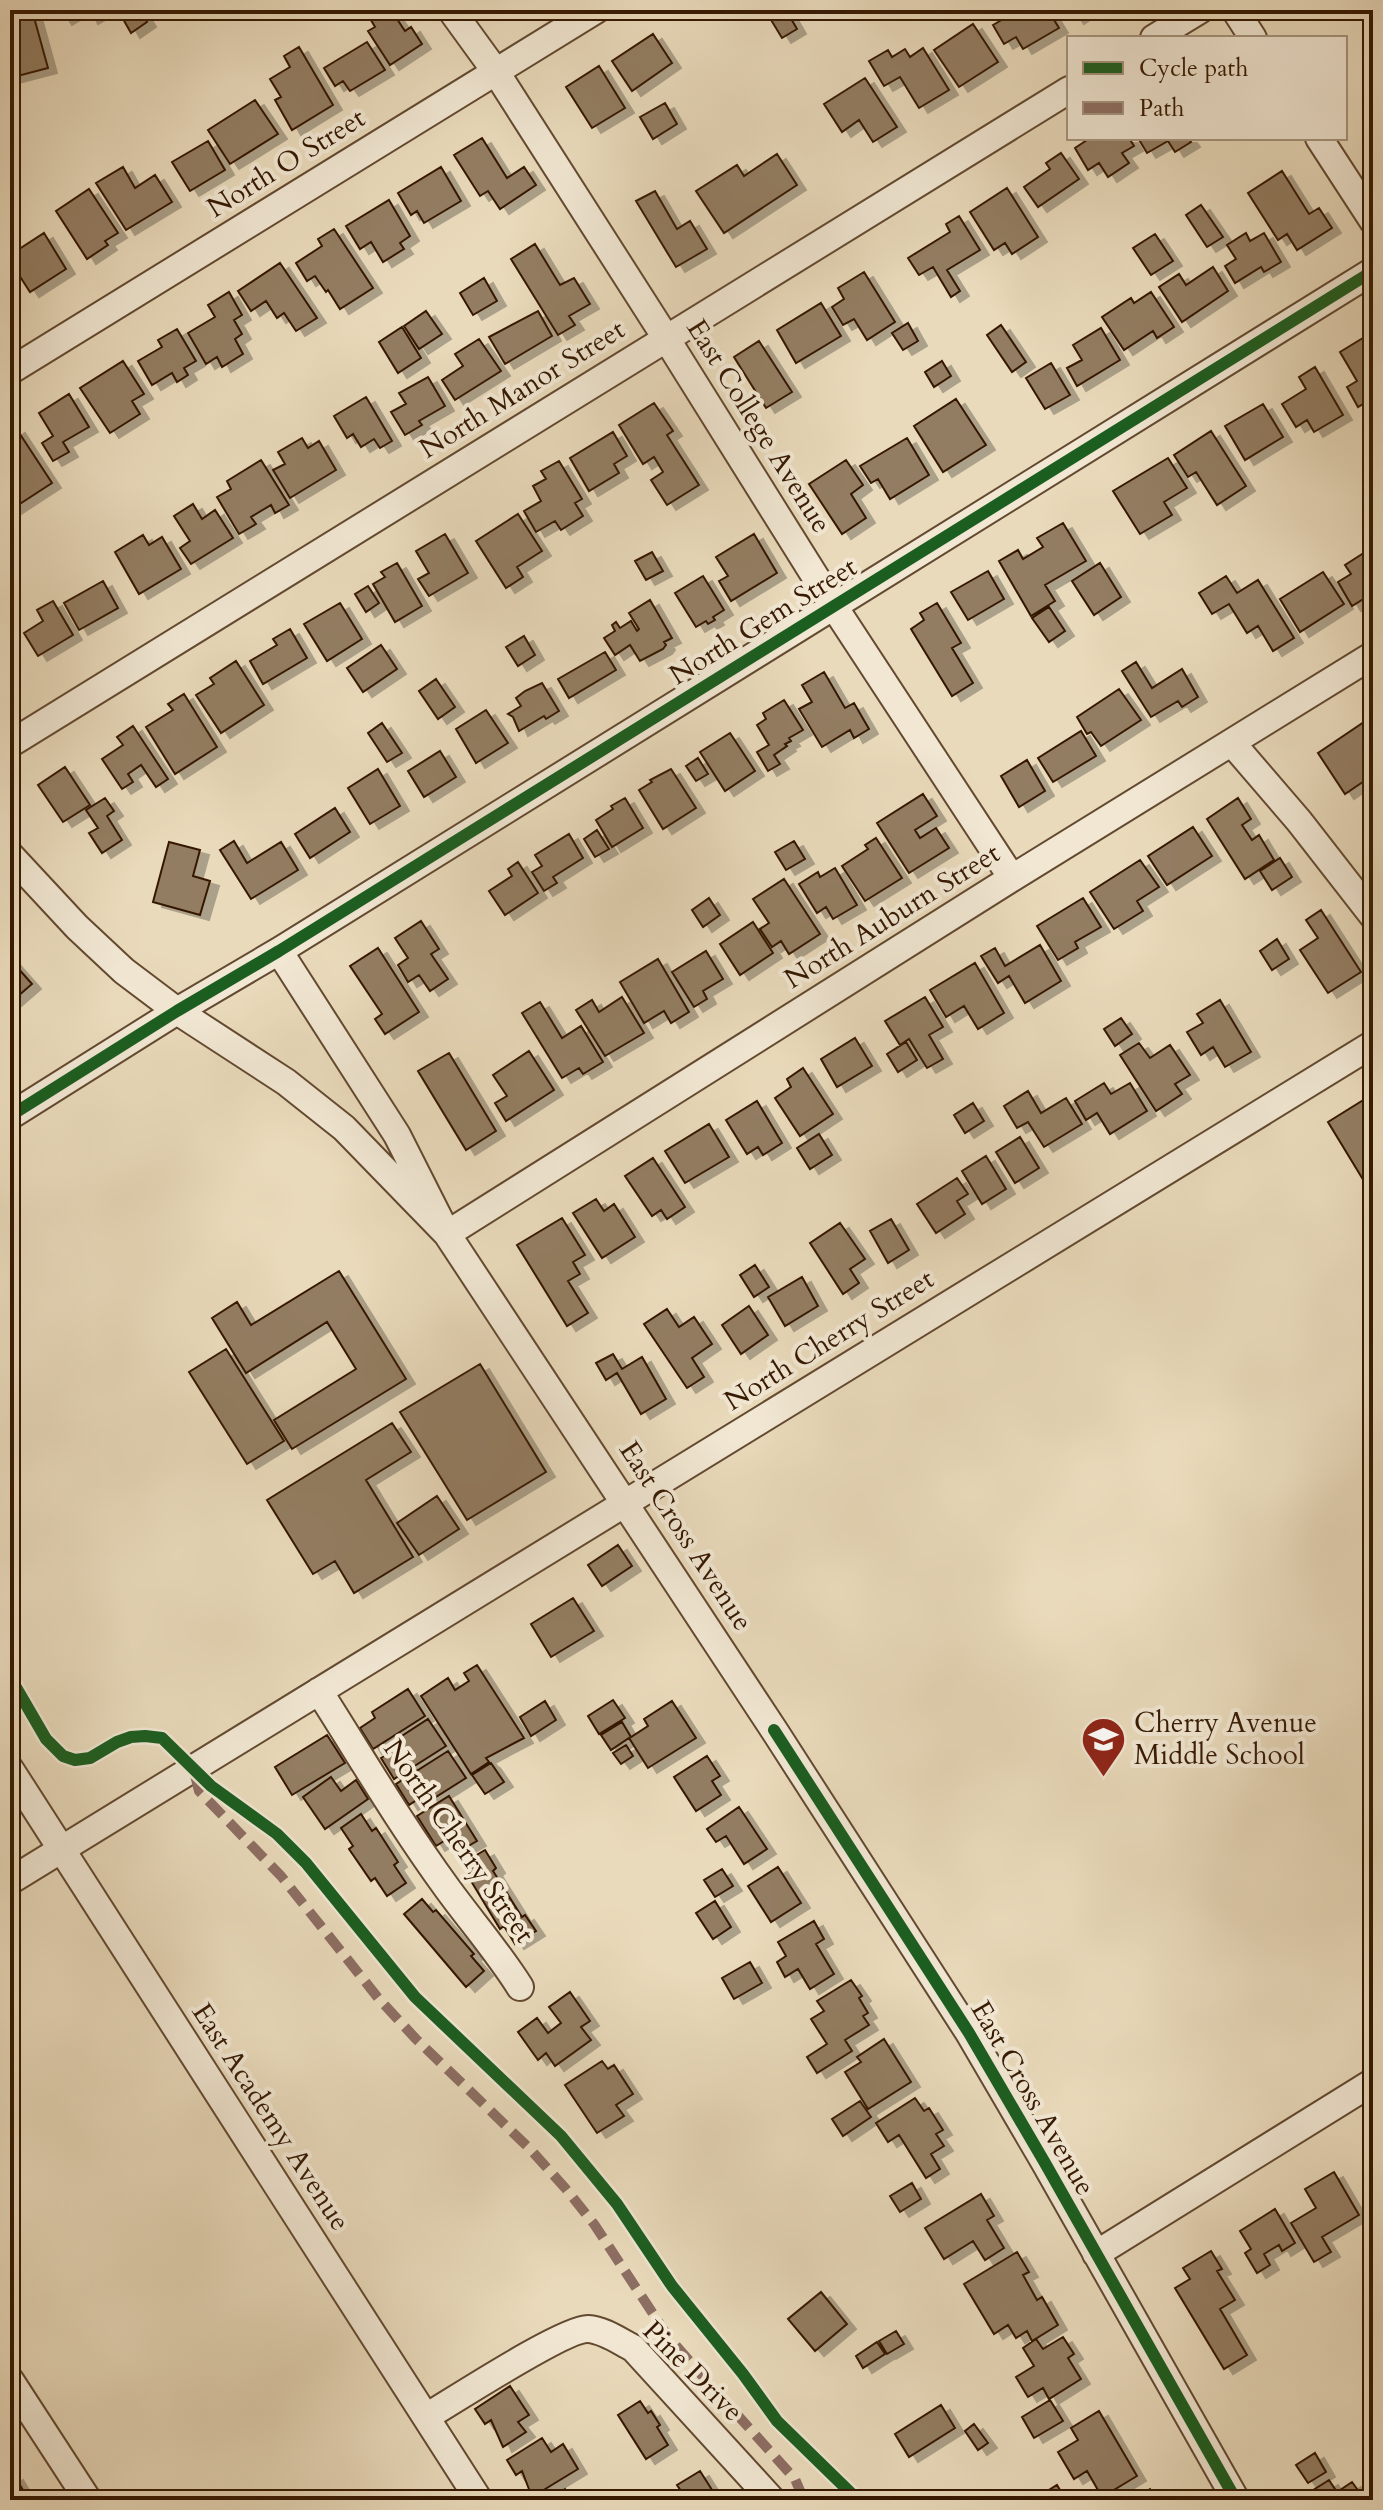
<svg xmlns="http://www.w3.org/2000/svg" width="1383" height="2510" viewBox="0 0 1383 2510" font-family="Cardo,serif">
  <defs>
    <filter id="shadow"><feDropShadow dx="9" dy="5" stdDeviation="0" flood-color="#0004"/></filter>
  </defs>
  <rect width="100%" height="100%" fill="#e9dabb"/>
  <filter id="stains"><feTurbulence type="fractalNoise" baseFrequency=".0025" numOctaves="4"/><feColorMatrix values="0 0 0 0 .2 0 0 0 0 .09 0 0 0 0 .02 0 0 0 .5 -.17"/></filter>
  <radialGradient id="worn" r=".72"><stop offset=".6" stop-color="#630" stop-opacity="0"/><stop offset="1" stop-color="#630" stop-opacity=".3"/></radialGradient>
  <path fill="#937d62" stroke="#361902" stroke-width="2" filter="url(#shadow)" d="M10,10H32L48,68L10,78Z
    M57,10H80L63,20Z
    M85,10H105L89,19Z
    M118,10H145L141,12L147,22L131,33Z
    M365,10H391L405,31L411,27L422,44L390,65L368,31L375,27Z
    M765,10H786L797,29L782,38Z
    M1003,10H1048L1059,28L1023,49L1016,37L1004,44L993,25L1005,18L1001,11Z
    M1069,10H1088L1075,19Z
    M973,24L998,62L959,87L934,50Z
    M653,34L672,63L632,91L612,61Z
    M367,42L385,70L350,91L343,81L335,86L324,68Z
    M299,47L333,105L292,130L275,100L281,97L270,79L290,67L284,56Z
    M923,48L949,90L919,108L900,77L884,86L869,61L888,50L892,57L905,49L910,57Z
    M599,66L625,108L592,128L566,87Z
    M865,78L897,127L873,142L859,120L842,132L824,104Z
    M255,100L278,134L230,164L208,130Z
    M665,103L677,124L653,139L640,117Z
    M482,138L507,178L524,167L536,185L500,209L488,191L480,196L454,155Z
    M1090,138H1129L1134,146L1122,153L1129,163L1108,177L1099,163L1088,170L1075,148Z
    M1138,138H1188L1191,142L1175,152L1168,141L1147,153Z
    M208,141L225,170L190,191L172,162Z
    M1061,153L1079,179L1038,207L1024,187L1050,169L1046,163Z
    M777,154L797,185L724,233L696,191L737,165L744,176Z
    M123,167L135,188L155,175L172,202L126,230L96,183Z
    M441,167L461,201L424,223L417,211L411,215L398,193Z
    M1282,171L1309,214L1319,208L1332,228L1297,250L1287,234L1278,240L1248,193Z
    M1007,188L1038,237L1012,254L1005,243L994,250L970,212Z
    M89,189L118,233L105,241L108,245L87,259L56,211Z
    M655,191L677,229L690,221L707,249L676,267L636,201Z
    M389,200L410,236L400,243L404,249L383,262L371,242L360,249L346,226Z
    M1201,205L1223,237L1207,247L1186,215Z
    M959,216L980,250L947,270L960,291L951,297L933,267L919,275L908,258L950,232L946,224Z
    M334,229L373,288L340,309L328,290L326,292L315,276L307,281L296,263L322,246L318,239Z
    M44,233L66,269L30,292L10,261V255Z
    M1246,233L1250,241L1264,233L1281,262L1264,272L1261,267L1235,283L1225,266L1236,259L1227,245Z
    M1155,234L1173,261L1151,275L1133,248Z
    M535,244L560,285L574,278L590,304L569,316L575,325L558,335L511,259Z
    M280,263L317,318L296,331L284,313L277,318L266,301L251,311L238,291Z
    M1213,267L1228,291L1182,322L1159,287L1179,274L1186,285Z
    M864,272L895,322L867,340L854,319L843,325L832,307L844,299L838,288Z
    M484,278L497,301L473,315L460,293Z
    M229,292L242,315L234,320L242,334L235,339L243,354L222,367L217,357L206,364L188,333L215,317L208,305Z
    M1151,292L1174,327L1157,338L1153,331L1124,350L1102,317L1131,298L1134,303Z
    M821,303L841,336L796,363L777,330Z
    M426,311L442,334L419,349L404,326Z
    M538,311L552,336L505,364L489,337Z
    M908,323L918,341L903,350L892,333Z
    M1001,325L1026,362L1012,372L987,335Z
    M402,327L421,358L398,373L379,342Z
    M1101,328L1120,360L1077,386L1067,368L1082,360L1073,345Z
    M177,329L196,361L184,368L188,375L177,382L172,373L152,385L138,361L162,347L158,340Z
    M1368,335L1373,344V398L1358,407L1347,387L1357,381L1340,352Z
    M479,339L501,371L455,400L442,380L463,366L455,354Z
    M759,341L792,392L766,408L734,357Z
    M123,361L144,394L132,401L140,414L110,433L80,388Z
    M942,361L951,376L934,387L925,372Z
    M1051,363L1070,395L1045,409L1026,378Z
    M1315,367L1343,415L1314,432L1307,420L1296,427L1282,404L1306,389L1299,377Z
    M428,377L445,406L419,421L422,425L405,435L391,412L406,404L399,393Z
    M69,394L89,427L63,442L69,452L53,461L42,443L53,436L39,413Z
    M366,397L392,441L380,448L374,439L361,447L353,434L347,438L334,416Z
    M956,399L986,445L943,472L914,426Z
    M654,403L673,431L667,435L699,485L667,505L651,480L663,472L654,457L643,464L619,425Z
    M1263,404L1283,437L1245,460L1225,426Z
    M16,428L52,483L12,509L10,506V432Z
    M1211,431L1246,486L1217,505L1196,472L1188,477L1174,455Z
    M613,432L627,456L614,464L619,473L589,491L570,458Z
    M302,438L308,448L319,441L336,470L290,498L273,470L285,464L278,452Z
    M907,438L929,475L890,499L878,479L871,483L860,466Z
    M1168,458L1187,488L1164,502L1172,515L1140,534L1113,491Z
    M261,460L289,505L275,513L271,505L251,517L256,524L239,534L217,497L231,489L227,481Z
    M846,460L863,485L851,494L866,518L842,534L809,484Z
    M559,461L582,499L575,503L583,516L561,530L555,521L536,532L524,511L541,501L533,486L546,479L541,471Z
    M193,504L202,519L215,510L233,538L191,564L180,548L190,541L174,516Z
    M518,514L542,551L517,567L523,577L506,588L476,541Z
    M1063,523L1086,561L1045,585L1055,601L1031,616L999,561L1018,550L1023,559L1043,547L1037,538Z
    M445,534L468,573L429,596L418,579L429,573L416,551Z
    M754,534L777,573L731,601L719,581L728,576L716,557Z
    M143,535L149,545L162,537L181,569L139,594L115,552Z
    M1373,547V593L1352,606L1338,582L1351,574L1345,565Z
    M652,552L663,571L646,580L635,561Z
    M397,563L422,606L395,622L373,584L385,577L381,572Z
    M1100,563L1121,597L1094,615L1072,581Z
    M988,571L1004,599L968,620L951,592Z
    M1323,572L1344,604L1300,632L1280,599Z
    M703,576L724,610L713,617L715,620L708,624L706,621L696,627L675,593Z
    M1226,576L1237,593L1258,580L1294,638L1273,651L1258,626L1247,633L1229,604L1212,614L1199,593Z
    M103,581L118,608L79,630L64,603Z
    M368,586L379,603L366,612L355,594Z
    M650,600L672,638L664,642L666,645L663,649L640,661L630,645L615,655L604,638L615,631L612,625L616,622L620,628L631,621L637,631L639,629L629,613Z
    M53,601L73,635L38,656L24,633L43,621L37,610Z
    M340,603L362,639L327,661L304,624Z
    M937,603L961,643L952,648L973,683L952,696L911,629L924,620L920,613Z
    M1049,607L1065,631L1049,642L1032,618Z
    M290,629L307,658L263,684L250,661L277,645L273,639Z
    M524,636L535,655L518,666L506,647Z
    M381,645L397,669L363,692L347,668Z
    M605,652L616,670L569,698L558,679Z
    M236,661L264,705L221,733L196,695L214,684L210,678Z
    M1136,662L1152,688L1182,669L1198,697L1182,707L1178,701L1151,717L1122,671Z
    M824,672L845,708L854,703L869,729L854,738L850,730L822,747L799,709L812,702L802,685Z
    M436,679L455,707L438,719L419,691Z
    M542,683L559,711L546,719L544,716L519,731L513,717L508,714L521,706L516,698L525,691Z
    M1119,689L1141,720L1101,746L1091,732L1087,734L1077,717Z
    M184,694L217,747L175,774L146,727L173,710L168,704Z
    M784,700L803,730L789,738L791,741L785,744L787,746L774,755L780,764L768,771L757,752L769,745L757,725L766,719L763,713Z
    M486,710L508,743L476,763L456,729Z
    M1370,718L1373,723V775L1345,794L1318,753Z
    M382,723L402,753L387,762L368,733Z
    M133,726L168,779L156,787L141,765L128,774L133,782L122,789L102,759L123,745L117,737Z
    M1081,731L1096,756L1053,782L1038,758Z
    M730,733L755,771L725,791L700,752Z
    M440,751L456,777L424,797L408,771Z
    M698,758L708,774L696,781L686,766Z
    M1027,760L1045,791L1019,807L1001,776Z
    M65,767L90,805L63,822L38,785Z
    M378,769L400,806L370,824L348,788Z
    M671,769L696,808L663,829L639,790L652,782L650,780Z
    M923,794L937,816L915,830L920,838L936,828L949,848L909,873L877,823Z
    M105,798L114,811L107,816L122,840L102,853L89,833L98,828L86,810Z
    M625,798L643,828L612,847L596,820L613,809L611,806Z
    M1238,798L1251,819L1242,825L1252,840L1259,835L1274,860L1245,879L1207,819Z
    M335,808L350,832L310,858L295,834Z
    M1193,827L1212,856L1167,885L1148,856Z
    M597,830L609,849L595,857L584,839Z
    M569,834L583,858L553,877L557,883L544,891L532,872L542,866L535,855Z
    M876,838L902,878L865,901L842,866L868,849L865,845Z
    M234,841L247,863L281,842L298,870L251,899L220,850Z
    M794,841L805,859L786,870L775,852Z
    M169,842L200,850L193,876L210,881L200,915L153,902Z
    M1280,858L1292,877L1272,890L1260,871Z
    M1140,860L1159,887L1137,901L1143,911L1114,929L1090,892Z
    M518,862L538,893L505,915L489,891L512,876L508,869Z
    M835,868L857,905L833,919L826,907L817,913L799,884L818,872L820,877Z
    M784,879L820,934L789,954L781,941L772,947L760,929L769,923L753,899Z
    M709,898L720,915L703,927L692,910Z
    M1083,898L1101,927L1075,942L1078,948L1058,960L1037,926Z
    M1321,910L1361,972L1328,993L1300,950L1318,938L1306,920Z
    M421,921L439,949L431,954L448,979L430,991L419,975L408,982L398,965L408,958L395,938Z
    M753,922L773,953L740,975L720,944Z
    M1277,939L1289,959L1272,970L1260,951Z
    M1040,945L1061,981L1025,1003L1009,976L998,983L981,956L995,948L1005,966Z
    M378,948L419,1012L385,1034L375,1019L382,1014L350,966Z
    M706,951L723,979L703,991L707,999L694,1007L672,972Z
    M10,959L32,984L10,1003Z
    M658,959L689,1012L671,1023L664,1011L644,1023L620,982Z
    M975,963L1004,1013L978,1029L964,1006L946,1017L930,990Z
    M622,997L644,1033L605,1056L576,1010L592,1000L599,1012Z
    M925,997L943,1027L929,1035L943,1059L927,1068L909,1039L900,1045L885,1021Z
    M1220,1000L1251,1052L1225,1067L1213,1047L1201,1055L1187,1032L1203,1023L1197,1014Z
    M540,1002L562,1038L581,1026L603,1062L583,1074L579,1068L562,1078L522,1013Z
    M1121,1018L1132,1034L1115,1046L1104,1029Z
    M855,1038L872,1066L837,1087L821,1059Z
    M906,1042L917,1060L898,1072L887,1054Z
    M1139,1043L1150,1058L1170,1045L1190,1075L1175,1084L1182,1094L1156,1111L1120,1055Z
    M529,1051L554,1090L506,1121L495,1103L507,1096L493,1075Z
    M449,1053L496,1131L466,1150L418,1071Z
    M803,1068L833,1114L800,1136L775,1098L791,1087L787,1079Z
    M1104,1083L1111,1094L1130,1083L1147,1111L1110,1134L1097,1113L1086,1120L1075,1101Z
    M1028,1091L1041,1113L1066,1098L1082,1124L1044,1147L1028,1122L1017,1128L1004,1106Z
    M1373,1094V1196L1328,1122Z
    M757,1101L782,1143L763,1155L758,1147L747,1154L726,1120Z
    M973,1103L984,1121L965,1133L954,1115Z
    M709,1124L729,1157L685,1183L665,1151Z
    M819,1134L832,1155L810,1169L797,1148Z
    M1020,1137L1039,1168L1015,1183L996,1152Z
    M986,1156L1006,1189L982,1204L962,1171Z
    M653,1158L685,1207L667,1219L661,1210L652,1216L625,1176Z
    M957,1178L968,1194L957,1201L965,1214L936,1233L917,1204Z
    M596,1199L604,1211L614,1204L635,1237L602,1258L573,1213Z
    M562,1218L585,1255L573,1262L580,1274L568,1281L588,1313L567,1326L517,1245Z
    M891,1219L909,1250L888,1263L870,1231Z
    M840,1223L865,1259L850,1269L859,1283L843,1294L810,1243Z
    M755,1265L769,1287L754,1297L740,1275Z
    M339,1271L406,1379L292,1449L274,1420L356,1369L327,1322L246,1373L212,1318L237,1302L251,1325Z
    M802,1277L818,1306L785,1326L768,1297Z
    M749,1306L768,1335L741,1354L722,1325Z
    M667,1309L679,1327L694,1317L712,1344L692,1358L704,1377L687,1388L644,1324Z
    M226,1349L284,1441L247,1464L189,1372Z
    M613,1354L622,1369L642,1357L666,1399L641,1414L617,1373L606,1380L596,1363Z
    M480,1364L546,1472L467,1520L400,1412Z
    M392,1423L411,1452L366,1480L413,1557L354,1593L335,1561L313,1574L267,1500Z
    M437,1496L459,1529L419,1555L397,1523Z
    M618,1545L632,1566L602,1586L588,1565Z
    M573,1598L594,1631L551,1657L531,1624Z
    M477,1665L524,1738L486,1758L489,1762L471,1774L421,1696L448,1678L455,1690L469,1681L464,1673Z
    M408,1689L425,1716L373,1749L360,1728L375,1718L372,1712Z
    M613,1700L625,1718L599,1734L588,1716Z
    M545,1701L556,1720L531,1736L520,1717Z
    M672,1701L696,1738L648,1768L629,1738L611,1750L601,1735L622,1722L631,1737L648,1726L644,1719Z
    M428,1719L446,1746L394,1779L381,1758L398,1748L394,1741Z
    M327,1735L345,1763L292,1795L275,1767Z
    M626,1745L633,1756L621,1764L613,1753Z
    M448,1751L466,1778L431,1800L427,1793L409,1805L396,1784Z
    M707,1756L720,1776L712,1781L721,1795L696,1811L674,1777Z
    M491,1763L504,1782L485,1794L472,1775Z
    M331,1777L341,1791L356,1780L368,1799L325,1829L303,1797Z
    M449,1796L477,1841L458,1852L449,1838L436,1846L417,1816Z
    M739,1807L767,1849L744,1864L726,1836L716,1842L707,1829Z
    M361,1814L372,1831L376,1828L398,1862L394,1865L406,1883L387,1896L375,1878L371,1881L349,1849L353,1846L341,1828Z
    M485,1850L496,1868L493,1871L522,1917L525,1915L536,1931L515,1944L504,1926L500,1929L471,1881L473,1880L463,1863Z
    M778,1867L801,1903L771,1922L748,1886Z
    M722,1869L733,1886L715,1897L704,1880Z
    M422,1899L433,1912L436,1910L474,1954L471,1956L484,1971L466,1987L404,1914Z
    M715,1901L731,1927L713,1939L696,1913Z
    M814,1921L824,1939L816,1944L834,1974L810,1989L798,1969L785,1977L777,1962L786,1956L778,1942Z
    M750,1962L762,1983L734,1999L722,1978Z
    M851,1980L862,1996L859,1998L868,2013L863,2016L869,2025L845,2040L852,2051L817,2073L807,2057L827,2044L811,2019L824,2011L817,2001Z
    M570,1992L590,2021L581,2027L591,2040L555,2066L546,2053L538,2060L518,2032L537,2018L548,2033L561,2023L549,2007Z
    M884,2039L911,2082L868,2109L845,2072L861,2062L857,2057Z
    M602,2061L608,2069L614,2065L633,2094L616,2105L624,2116L597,2133L565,2085Z
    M915,2098L924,2111L929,2108L943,2130L936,2134L944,2146L931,2154L940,2169L926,2178L899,2135L888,2142L876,2123Z
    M860,2101L871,2117L843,2136L832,2119Z
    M1334,2172L1359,2215L1322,2237L1331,2252L1314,2262L1291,2223L1316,2208L1305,2189Z
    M1373,2175V2194L1365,2180Z
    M912,2183L921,2199L900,2212L890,2196Z
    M981,2194L994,2216L987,2220L1004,2248L985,2260L973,2241L944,2259L925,2228Z
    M1275,2209L1295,2243L1282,2251L1279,2245L1264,2254L1270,2265L1257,2273L1245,2253L1251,2249L1240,2231Z
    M1211,2251L1222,2269L1217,2271L1235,2300L1220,2309L1247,2355L1224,2369L1175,2288L1190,2279L1183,2268Z
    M1017,2252L1029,2272L1023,2275L1037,2300L1042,2297L1058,2325L1032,2341L1027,2331L1016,2338L1008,2325L994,2334L964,2284Z
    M821,2292L847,2324L815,2351L788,2319Z
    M896,2331L904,2344L887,2354L879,2341Z
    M1063,2337L1074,2354L1068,2358L1081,2379L1049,2399L1043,2388L1028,2397L1016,2377L1034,2366L1023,2348L1036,2339L1043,2349Z
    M877,2342L885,2354L863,2368L856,2356Z
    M510,2386L529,2415L518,2422L526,2432L503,2447L491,2420L485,2424L475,2409Z
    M1050,2400L1063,2421L1034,2438L1022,2417Z
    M640,2401L648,2413L651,2411L660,2425L657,2427L668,2445L646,2459L618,2415Z
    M941,2405L955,2428L909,2457L895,2434Z
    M1099,2411L1137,2476L1102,2497L1087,2471L1074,2479L1058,2452L1078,2440L1071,2428Z
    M974,2424L988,2443L978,2450L965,2431Z
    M542,2438L551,2452L563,2444L578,2469L532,2497L522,2471L516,2475L507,2460Z
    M1315,2453L1326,2472L1308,2483L1296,2465Z
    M700,2471L714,2493L718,2491L724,2500H687L677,2485Z
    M14,2475L29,2500H10V2478Z
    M1329,2480L1337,2492L1352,2482L1365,2500H1315L1310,2492Z
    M1057,2485L1066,2500H1033Z
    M565,2489L573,2500H548Z
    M1150,2489L1157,2500H1132Z"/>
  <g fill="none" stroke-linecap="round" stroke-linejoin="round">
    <defs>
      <path id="minor" d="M451,10L496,72L666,338L833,605L1012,878
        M1235,10L1253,38
        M1154,38L1200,10
        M1319,138L1373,221
        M10,371L596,10
        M1232,743L1299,821L1373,916
        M10,744L1069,90
        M10,855L77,927L124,971L177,1011L286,1082L344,1128L447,1234L774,1730L969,2033L1045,2163L1236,2500
        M279,951L397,1135L447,1234L1012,878L1373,655
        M10,1116L177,1011L279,951L1373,271
        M319,1691C361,1757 401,1825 447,1888C471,1921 498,1952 520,1987
        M10,1769L479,2500
        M10,1881L1373,1044
        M1096,2254L1373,2082
        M10,2380L88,2500
        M426,2417C453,2401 565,2328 588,2329C604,2330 619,2341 633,2348L772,2500"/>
    </defs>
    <use href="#minor" stroke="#634930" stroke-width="30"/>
    <use href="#minor" stroke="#f1e7d3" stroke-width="26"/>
    <path stroke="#8d6e63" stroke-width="10" stroke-dasharray="20 10" stroke-linecap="butt" d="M195,1775L199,1791L281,1876L379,1999L416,2039L530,2149L566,2189L594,2224L667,2335L705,2379L795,2479L804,2500"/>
    <defs>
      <path id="cycleway" d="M10,1116L177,1011L279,951L1373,271
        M10,1677L46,1739L63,1756L75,1760L90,1758L117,1742L131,1737L145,1736L162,1738L211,1786L277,1834L306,1863L415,1997L561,2136L617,2204L672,2286L743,2374L777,2421L858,2500
        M774,1730L969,2033L1045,2163L1236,2500"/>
    </defs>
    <use href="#cycleway" stroke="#f1e7d3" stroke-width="17"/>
    <use href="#cycleway" stroke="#1b5e20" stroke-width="12"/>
  </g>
  <defs>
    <symbol id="school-pin" viewBox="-11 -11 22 30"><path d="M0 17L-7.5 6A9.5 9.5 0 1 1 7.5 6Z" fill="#8f2418" stroke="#f1e7d3"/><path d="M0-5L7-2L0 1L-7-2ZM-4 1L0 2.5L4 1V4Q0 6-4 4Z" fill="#fff"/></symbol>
  </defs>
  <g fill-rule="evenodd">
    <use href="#school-pin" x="1078" y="1714" width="51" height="69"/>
  </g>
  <g text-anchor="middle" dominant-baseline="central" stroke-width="8" stroke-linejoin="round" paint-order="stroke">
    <g font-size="28" fill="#361902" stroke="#f1e7d3">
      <text transform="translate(286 163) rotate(-32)">North O Street</text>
      <text transform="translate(522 389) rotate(-32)">North Manor Street</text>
      <text transform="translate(759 426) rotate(58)">East College Avenue</text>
      <text transform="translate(763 621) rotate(-32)">North Gem Street</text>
      <text transform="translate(892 916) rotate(-32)">North Auburn Street</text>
      <text transform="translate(829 1340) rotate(-32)">North Cherry Street</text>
      <text transform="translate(686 1536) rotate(57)">East Cross Avenue</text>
      <text transform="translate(459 1841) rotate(55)">North Cherry Street</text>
      <text transform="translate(1033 2098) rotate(60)">East Cross Avenue</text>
      <text transform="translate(271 2117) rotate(57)">East Academy Avenue</text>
      <text transform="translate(693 2371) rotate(45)">Pine Drive</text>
    </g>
    <g font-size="28" fill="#361902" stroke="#f1e7d3" text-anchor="start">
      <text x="1134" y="1723">Cherry Avenue<tspan x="1134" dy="32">Middle School</tspan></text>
    </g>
  </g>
  <rect width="1383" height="2510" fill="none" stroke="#e9dabb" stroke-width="40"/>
  <rect x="12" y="12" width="1359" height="2486" fill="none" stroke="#361902" stroke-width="4"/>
  <rect x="20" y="20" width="1343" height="2470" fill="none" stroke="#361902" stroke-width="2"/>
  <rect x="1067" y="36" width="280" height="104" fill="#f1e7d3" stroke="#a6957f" stroke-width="2"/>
  <rect x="1083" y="62" width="40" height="12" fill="#1b5e20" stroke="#a6957f" stroke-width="2"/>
  <text x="1139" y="76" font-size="24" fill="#361902">Cycle path</text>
  <rect x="1083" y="102" width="40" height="12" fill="#8d6e63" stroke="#a6957f" stroke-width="2"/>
  <text x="1139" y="116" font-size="24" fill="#361902">Path</text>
  <rect width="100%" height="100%" filter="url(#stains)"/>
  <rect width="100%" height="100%" fill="url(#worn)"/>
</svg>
